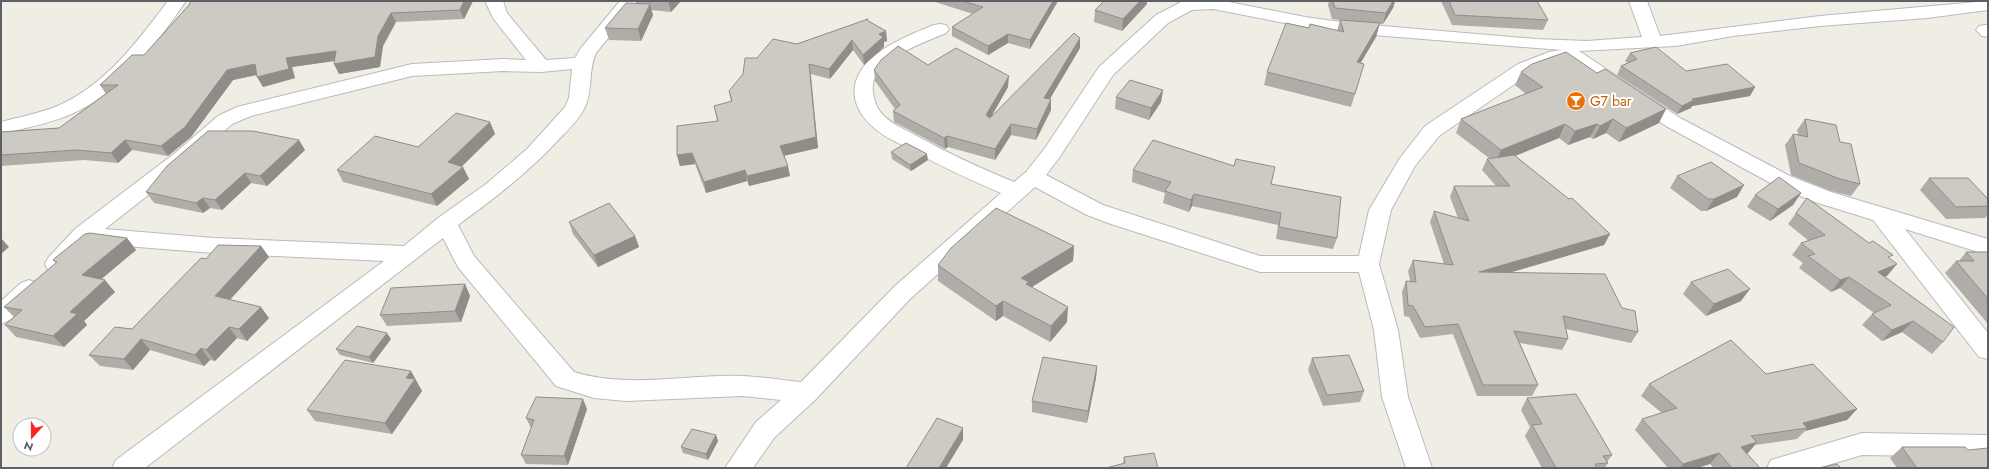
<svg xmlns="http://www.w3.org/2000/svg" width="1989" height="469" viewBox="0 0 1989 469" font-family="Jost,sans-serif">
  <rect width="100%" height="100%" fill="#f0ede4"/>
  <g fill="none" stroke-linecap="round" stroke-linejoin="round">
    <defs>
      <path id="street" d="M168,1H186C155,45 120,94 69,115C47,124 24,128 1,134V122C19,117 37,114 55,107C104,87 137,42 168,1Z
        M485,1H503L507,13L546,60L575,58L581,48L620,1H638L596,53C588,70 593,90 585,107C580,118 569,129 560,138C530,171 495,198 458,225L474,256L574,372C629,389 686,374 743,376C762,377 782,380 801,382L895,286L1001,193C968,179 934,163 902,145C892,140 880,134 872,126C846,102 850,74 877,54C894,41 914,33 934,25L940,24L946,25L949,29L946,33C925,42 887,55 875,77C870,88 874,105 882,114C891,124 904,129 915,135C947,153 980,168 1014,182L1026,172L1045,148L1099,67L1156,15L1183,1H1224L1305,17L1348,23L1536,39L1587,41L1642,37L1629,1H1647L1660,36L1820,16L1988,1V10L1927,18L1820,26L1733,36L1676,46L1579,51L1680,118L1790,176L1831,192L1988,239V255L1905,229L1988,333V359L1979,357L1873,220L1815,202L1776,186L1666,126L1564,58L1532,72L1439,136L1415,166L1391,210L1379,264L1398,330L1408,397L1432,468H1406L1382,397L1374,330L1359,272H1260L1108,223L1087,215L1035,187L911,298L815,400L774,438L753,468H725L756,422L781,400L743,396L626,401L594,398L556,386L458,267L443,238L145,468H112L116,460L384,261L214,253L100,244L91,239L64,270L56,272L48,270L45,264L48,258L75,229L175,153L218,116L237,107L412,64L503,59L526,60L493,18ZM1213,9L1305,27L1348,33L1562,50L1549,52L1518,64L1425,126L1400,158L1369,210L1359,256H1260L1103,205L1046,175L1059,158L1113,75L1168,23L1192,10ZM572,69L569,98L565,107L527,149L486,184L438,218L404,246L214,238L105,229L189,163L232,124L251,116L412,76L503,71L541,72Z
        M1985,25H1988V37L1982,36L1976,30L1979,26Z
        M29,280L37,283L41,289C33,302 15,319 1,324V301L21,283Z
        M1862,433L1988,435V457L1862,455L1818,468H1767L1771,460Z"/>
    </defs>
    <use href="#street" stroke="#b7bbbf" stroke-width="2"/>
    <use href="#street" fill="#fff" fill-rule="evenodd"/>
  </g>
  <path fill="#b0ada8" d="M191,1H473L464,19L396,22L383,46L380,67L339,74L334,61L292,67L295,78L263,87L257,75L233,80L191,137L168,156L132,150L118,163L84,160L1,166V132L59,128L106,94L100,85L144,55L189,5Z
    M636,1H681L671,12L651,10L653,15L641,41L609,40L605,28L636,3Z
    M932,1H1058L1030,49L1008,43L988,55L952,36V27L973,14Z
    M1329,1H1395L1393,8L1383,24H1379L1376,37L1360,63L1364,64L1351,107L1264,85L1267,72L1309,28L1337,31L1340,20L1332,19L1328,5Z
    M1441,1H1537L1548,20L1543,30L1452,25Z
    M1147,4L1122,31L1094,22L1095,10Z
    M868,19V21L886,31L887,41L884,42V47L864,65L853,50L830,79L811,74L818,148L784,156L790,176L749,186L747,181L706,193L695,164L680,166L677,155L717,121L714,106L731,102L729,91L757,58Z
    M1080,48L1049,99H1051V110L1036,140L1011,135L995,160L948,147L945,149L894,122L893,111L895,109L875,81L874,70L928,65L1008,87L992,115Z
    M1630,53L1686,71L1755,87L1750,96L1692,106L1691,108L1677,114L1617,75L1621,66L1628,63L1625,61Z
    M1521,72L1659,123L1619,142L1606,133L1593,139L1590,137L1568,145L1559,138L1515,156L1610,234L1604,245L1509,273L1622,308L1638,332L1631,343L1566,329L1568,339L1562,350L1520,343L1538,385L1532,396H1477L1453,334L1420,338L1409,317L1404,316L1402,292L1406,281H1410L1408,271L1413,260L1444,264L1430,222L1434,211L1458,218L1450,197L1454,186H1496L1482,170L1487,159L1489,158L1456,133L1461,119L1526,94L1515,85Z
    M1163,90L1161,102L1149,120L1115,109L1116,97Z
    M1805,119L1840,142L1860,184L1851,196L1831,191L1791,175L1785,145L1793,134H1798L1797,130Z
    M490,122L495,134L461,167H463L469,179L437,206L343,182L337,170L418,147Z
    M305,150L267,186L251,183L222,210L210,208L203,213L154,203L146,192Z
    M891,152L928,160L911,171L892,159Z
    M1133,170L1271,184L1337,238L1333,249L1276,239L1278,225L1192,206L1189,212L1163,203L1165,193L1132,182Z
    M1677,176L1737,197L1706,211H1701L1670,188Z
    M1929,178L1988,199V214L1985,218L1946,219L1920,190Z
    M1801,193L1793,205L1770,221L1747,207L1755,195Z
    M1796,213L1890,259L1887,276L1885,277L1943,342L1932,354L1902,332L1882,341L1862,325L1872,314L1874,313L1840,288L1831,292L1799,268L1803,263L1792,255L1801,243L1809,241L1788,224Z
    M569,222L635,236L639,247L598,267L573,234Z
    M127,238L136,250L101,279L115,292L84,321L87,325L64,347L16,337L5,325L14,317L4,307L56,263L53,260Z
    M261,246L269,257L230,300L269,318L247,341L237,338L215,361L210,360L204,366L150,350L133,370L100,366L89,355L132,329L206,259Z
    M1074,246L1073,261L1031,287L1067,322L1050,342L1003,316L996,321L938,281V265Z
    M1966,252H1988V324L1945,273L1956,261H1959Z
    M1691,282L1741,301L1706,316L1683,294Z
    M465,284L470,296L461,322L387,326L380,315Z
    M391,339L373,363L340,355L336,349Z
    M1312,358L1364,391L1360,402L1323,406L1308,370Z
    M1097,366L1096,378L1087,423L1032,412V401Z
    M1766,374L1857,409L1847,420L1805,431L1797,439L1755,445L1748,453L1747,454L1760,468H1714L1710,464L1697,468H1668L1635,430L1642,419L1662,413L1641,396L1649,384Z
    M418,382L417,383L422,391L392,434L315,421L307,410Z
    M1527,398L1612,455L1607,462L1608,463L1605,468H1542L1525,436L1530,427L1521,410Z
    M587,409L568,465L526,464L521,455L531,428L526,418Z
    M716,435L718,441L708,460L683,453L681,447Z
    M1902,447L1968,450L1988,468H1897L1890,458Z
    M1124,457L1158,468L1123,464Z"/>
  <path fill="#908d88" d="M464,1H473L464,19L460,10Z
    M668,1H681L671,12Z
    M1053,1H1058L1030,49V40Z
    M1140,1H1147V4L1122,31L1123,19Z
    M1393,1H1395L1393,8L1383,24L1386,13Z
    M650,4L653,15L641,41L638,29Z
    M391,13L396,22L383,46L380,67L339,74L334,64Z
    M1380,23L1376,37L1353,76L1357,62Z
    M886,31L887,41L884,42V47L864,65L863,55L879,34Z
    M1008,34V43L988,55V46Z
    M1080,38V48L1044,109V98Z
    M852,40L853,50L830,79L829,69Z
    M336,51L341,60L292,67L295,78L263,87L257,77L286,58Z
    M255,64L261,74L233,80L191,137L168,156L161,146L227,70Z
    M809,64L818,148L782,156L780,146Z
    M1009,76L1008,87L986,126V115Z
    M1755,87L1750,96L1692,106L1691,108L1677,114L1682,106L1692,99Z
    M1163,90L1161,102L1149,120L1151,108Z
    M1051,99V110L1036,140L1037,129Z
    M1666,109L1659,123L1619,142L1626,128Z
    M1613,119L1606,133L1593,139L1600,126Z
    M490,122L495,134L454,174L448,162Z
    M1011,124V135L995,160V149Z
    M1565,124L1559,138L1495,164L1501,150Z
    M1597,124L1590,137L1568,145L1575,131Z
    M947,136L948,147L945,149L944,138Z
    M125,140L132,150L118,163L111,153Z
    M299,140L305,150L267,186L260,176Z
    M692,153L695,164L680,166L677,155Z
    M927,154L928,160L911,171L910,165Z
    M788,166L790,176L749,186L747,176Z
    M463,167L469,179L437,206L431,194Z
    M745,170L747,181L706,193L704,182Z
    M245,173L251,183L222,210L215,200Z
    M1744,185L1737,197L1706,211L1714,199Z
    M1801,193L1793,205L1770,221L1778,209Z
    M1194,194L1192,206L1189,212L1191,200Z
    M203,198L210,208L203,213L196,203Z
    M1610,234L1604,245L1474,283L1479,272Z
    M635,236L639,247L598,267L594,255Z
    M1,238L9,247L1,254Z
    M127,238L136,250L92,287L82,275Z
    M261,246L269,257L223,307L215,296Z
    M1074,246L1073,261L1029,289L1021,278Z
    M1897,264L1887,276L1868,284L1878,272Z
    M1849,277L1840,288L1831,292L1840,280Z
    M105,280L115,292L84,321L87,325L64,347L53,336L70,312Z
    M465,284L470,296L461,322L455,311Z
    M1750,289L1741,301L1706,316L1714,304Z
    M1003,301V316L996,321V306Z
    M261,307L269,318L247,341L239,329Z
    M1068,307L1067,322L1050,342L1051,326Z
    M1913,321L1902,332L1882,341L1892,330Z
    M229,327L237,338L215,361L206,350Z
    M387,333L391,339L373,363L369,357Z
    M141,339L150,350L133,370L124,359Z
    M201,348L210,360L204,366L195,355Z
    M1097,366L1096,378L1087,423L1088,411Z
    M411,371L422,391L392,434L385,423L406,378Z
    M583,399L587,409L568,465L564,456Z
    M1857,409L1847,420L1805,431L1807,428L1803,423Z
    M963,428V440L946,468H939Z
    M716,435L718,441L708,460L706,454Z
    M1757,442L1748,453L1731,458L1741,447Z
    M1719,453L1710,464L1697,468H1680L1683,464Z"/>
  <path fill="#cdc9c3" stroke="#908d88" d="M191,1H464L460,10L391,13L378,36L375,57L334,64L336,51L286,58L289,69L257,77L255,64L227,70L185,127L161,146L125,140L111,153L77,150L1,155V132L59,128L118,85H100L132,55H144L189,5Z
    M962,1H1053L1030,40L1008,34L988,46L952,27L983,7Z
    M1104,1H1140L1123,19L1095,10Z
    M1333,1H1393L1386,13L1335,8Z
    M1449,1H1537L1548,20L1455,15Z
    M626,3L650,4L638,29L605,28Z
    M868,19L867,20L870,22L886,31L879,34L883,37L863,55L852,40L829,69L809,64L816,137L780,146L788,166L747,176L745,170L704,182L692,153L677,155V126L718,121L714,106L732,101L729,91L743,74L745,58H757L773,39L797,44Z
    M1340,20L1380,23L1357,62L1364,64L1355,94L1267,72L1286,23L1309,28L1310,24L1344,32Z
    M1074,33L1080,38L1044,98L1051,99L1037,129L1011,124L995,149L947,136L944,138L893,111L900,105L874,70L881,60L898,46L928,65L956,48L1009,76L986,115L990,118Z
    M1656,47L1686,71L1727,64L1755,87L1692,99H1696L1682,106L1621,66L1637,59L1630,53Z
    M1566,52L1597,73L1605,69L1666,109L1626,128L1613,119L1600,126L1597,124L1575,131L1565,124L1501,150L1461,119L1543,87L1521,72L1532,64Z
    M1130,80L1163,90L1151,108L1116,97Z
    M456,113L490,122L448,162L463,167L431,194L337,170L375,136L418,147Z
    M1805,119L1836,125L1840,142L1851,144L1860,184L1840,179L1799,163L1793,134L1808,137Z
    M208,131H253L299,140L260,176L245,173L215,200L203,198L196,203L146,192L167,166Z
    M1153,140L1234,166L1236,159L1275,167L1271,184L1341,197L1337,238L1279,227L1281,213L1194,194L1191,200L1165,191L1171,182L1133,170Z
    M906,143L927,154L910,165L891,152Z
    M1514,155L1569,199L1572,198L1610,234L1479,272L1605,274L1622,308L1635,311L1638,332L1563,316L1568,339L1514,331L1538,385H1483L1458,324L1425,327L1413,306L1408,305L1406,281L1416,282L1413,260L1453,265L1434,211L1469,221L1454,186H1510L1487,159Z
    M1711,162L1744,185L1714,199H1708L1677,176Z
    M1779,177L1801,193L1778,209L1755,195Z
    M1929,178H1968L1988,199V206L1956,207Z
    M1807,198L1869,243L1873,241L1893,255L1888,257L1897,264L1878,272L1954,327L1943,342L1913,321L1892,330L1872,314L1891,305L1849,277L1840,280L1808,256L1815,254L1801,243L1825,235L1796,213Z
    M609,203L635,236L594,255L569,222Z
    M996,208L1074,246L1021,278L1029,282L1026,284L1068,307L1051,326L1003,301L996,306L938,265L951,248Z
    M90,233L127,238L82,275L105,280L70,312L77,314L53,336L5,325L22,310L4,307L57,262L53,260L55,258L85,234Z
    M218,245L261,246L215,296L261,307L239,329L229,327L206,350L201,348L195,355L141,339L124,359L89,355L115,327L132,329L201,258L206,259Z
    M1966,252H1988V299L1956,261H1974Z
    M1728,269L1750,289L1714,304L1691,282Z
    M465,284L455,311L380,315L391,288Z
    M357,326L387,333L369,357L336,349Z
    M1731,340L1766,374L1813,364L1857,409L1803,423L1807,428L1751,436L1757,442L1741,447L1760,468H1732L1719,453L1683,464L1642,419L1677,408L1649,384Z
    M1349,355L1364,391L1327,395L1312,358Z
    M1043,357L1097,366L1088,411L1032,401Z
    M345,360L411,371L406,378L415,379L385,423L307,410Z
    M1576,394L1612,455L1603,456L1608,463L1595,464L1597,468H1556L1532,425L1542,424L1527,398Z
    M536,397L583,399L564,456L521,455L534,420L526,418Z
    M937,418L963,428L939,468H906Z
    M692,429L716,435L706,454L681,447Z
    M1902,447H1965L1968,450L1988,448V468H1917Z
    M1154,453L1158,468H1106L1125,463L1124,457Z
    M1837,464L1841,468H1819Z"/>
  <defs>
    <symbol id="bar-disc" viewBox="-11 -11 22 22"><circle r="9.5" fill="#e8710a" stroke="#fff"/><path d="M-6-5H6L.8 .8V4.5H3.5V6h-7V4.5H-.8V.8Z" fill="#fff"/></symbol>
  </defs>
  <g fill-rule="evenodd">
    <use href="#bar-disc" x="1565" y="90" width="22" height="22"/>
  </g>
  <g text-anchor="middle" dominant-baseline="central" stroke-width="4" stroke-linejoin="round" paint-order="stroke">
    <g font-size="14" fill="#c56008" stroke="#fff" text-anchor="start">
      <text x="1590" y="101">G7 bar</text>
    </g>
  </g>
  <rect width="1989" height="469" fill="none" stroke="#5c6166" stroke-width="4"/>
  <g transform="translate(32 437) rotate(201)"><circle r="19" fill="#ffffff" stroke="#bec0c2"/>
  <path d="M0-3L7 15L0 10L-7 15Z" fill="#f82522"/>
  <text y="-6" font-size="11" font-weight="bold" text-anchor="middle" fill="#5c6166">N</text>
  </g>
</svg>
